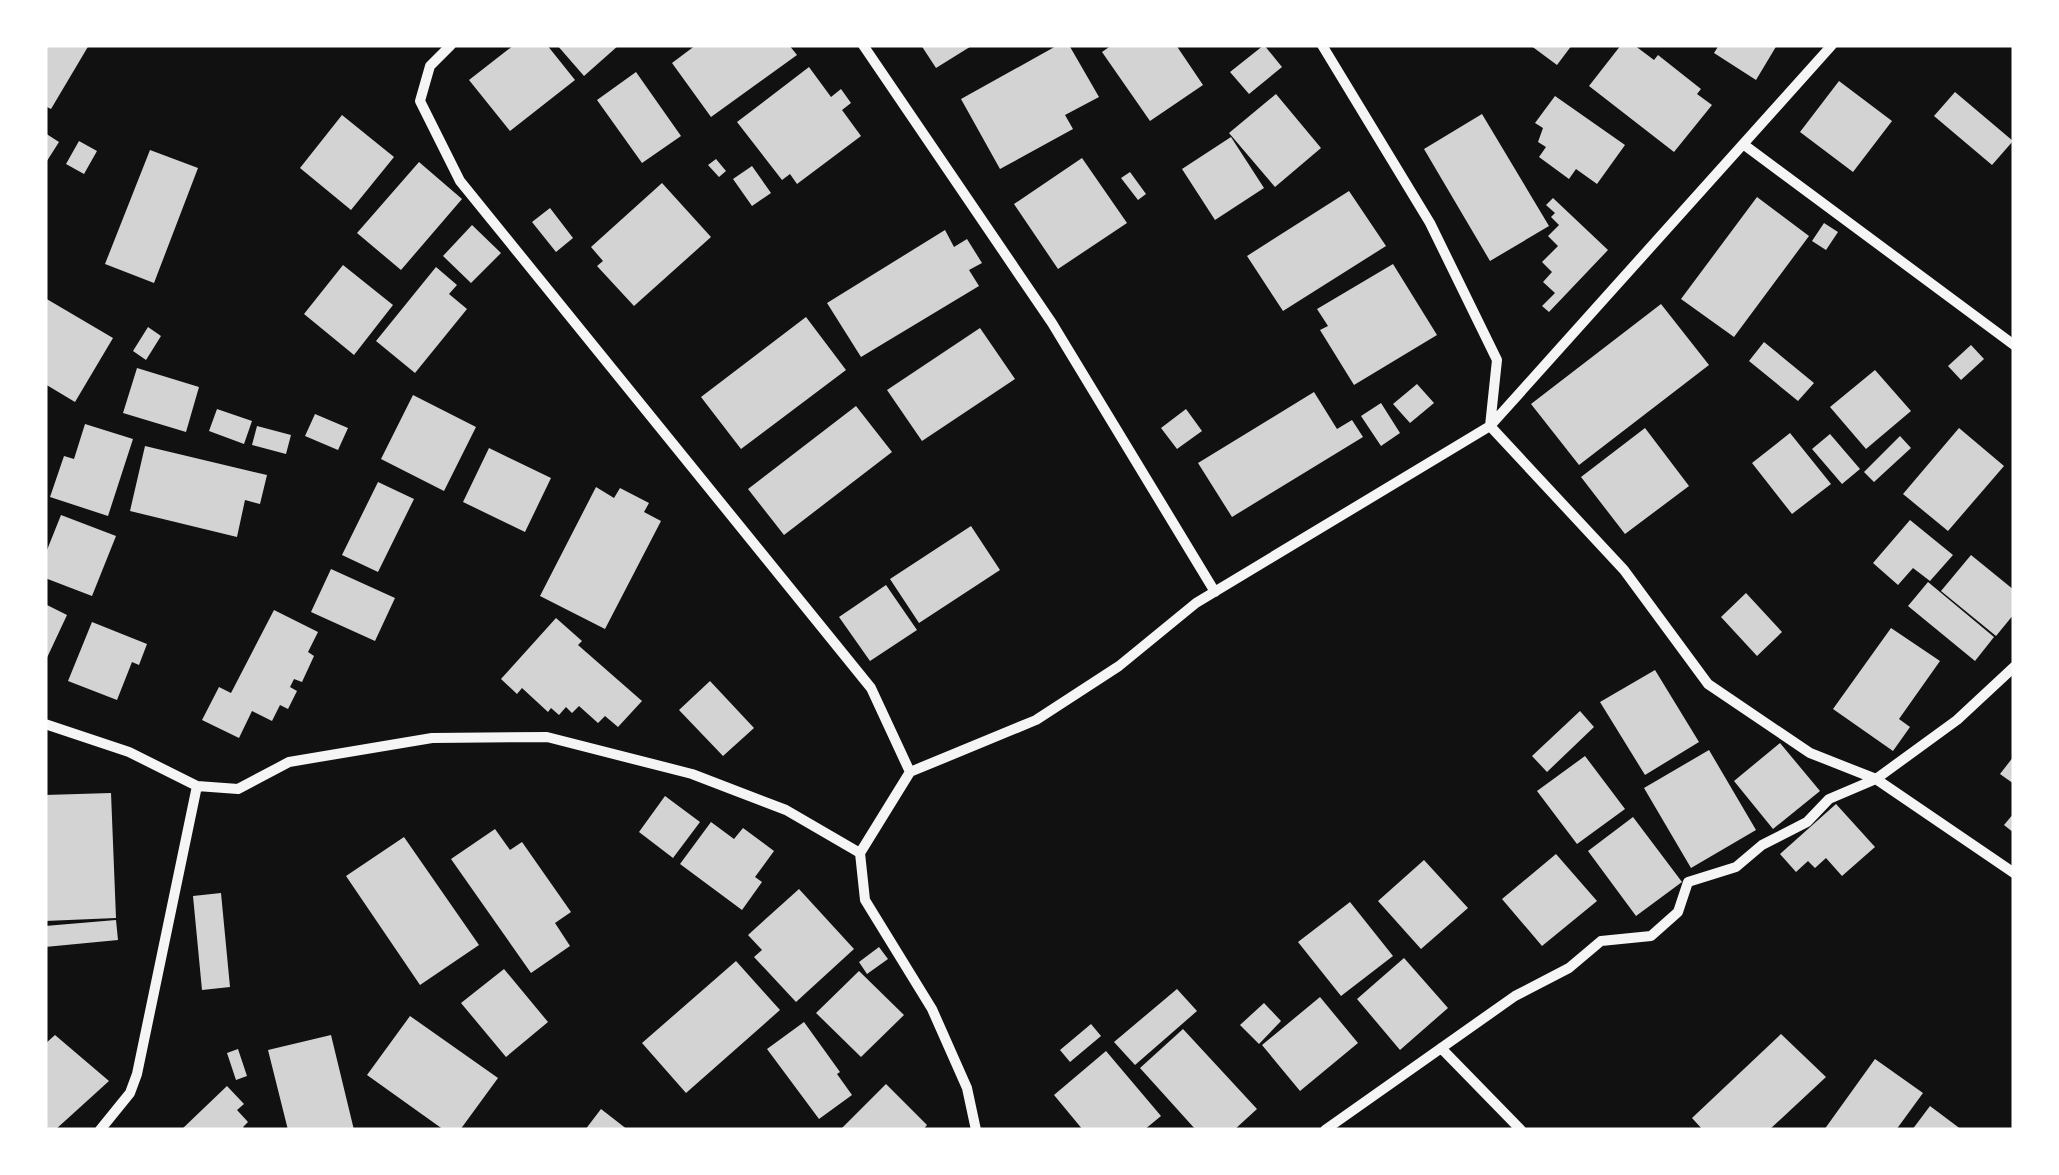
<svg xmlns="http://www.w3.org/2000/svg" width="2059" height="1175" viewBox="0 0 2059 1175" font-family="Manrope,sans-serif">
  <rect width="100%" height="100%" fill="#111"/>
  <path fill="#d3d3d3" d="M45,45H89L51,109L45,106Z
    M514,45H547L575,80L510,131L469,80Z
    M557,45H619L584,76Z
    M696,45H789L797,55L711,117L672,63Z
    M921,45H973L936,68Z
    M1058,45H1069L1099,97L1065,115L1073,129L1000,169L961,99Z
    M1112,45H1176L1203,85L1150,121L1102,52Z
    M1264,45L1282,67L1249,94L1230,72Z
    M1530,45H1572L1557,65Z
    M1621,45H1634L1654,60L1658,55L1701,89L1697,94L1712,105L1674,152L1589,86Z
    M1719,45H1777L1756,80L1714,53Z
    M809,67L831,97L841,89L851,103L842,110L861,136L797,184L790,174L782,180L737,122Z
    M636,72L681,136L642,163L597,100Z
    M1839,81L1892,121L1853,172L1800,132Z
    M1955,92L2013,141L1992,165L1934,116Z
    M1276,94L1321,148L1275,187L1229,133Z
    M1555,96L1625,145L1597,184L1576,169L1569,179L1539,157L1546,147L1538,142L1543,128L1535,123Z
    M1482,114L1549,226L1490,261L1424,149Z
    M342,115L394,157L351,210L300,168Z
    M45,133L59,142L45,164Z
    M1231,137L1264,188L1215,220L1182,169Z
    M79,141L97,151L84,174L66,164Z
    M150,150L198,168L154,283L105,264Z
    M1082,158L1127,223L1058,269L1014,204Z
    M716,159L726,171L719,177L708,165Z
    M419,162L462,199L401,270L357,233Z
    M752,166L771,193L752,206L733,179Z
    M1130,172L1146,194L1138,200L1121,178Z
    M662,183L711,237L634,306L597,266L603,261L591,247Z
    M1349,191L1386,246L1283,311L1247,256Z
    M1757,197L1809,236L1734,337L1681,299Z
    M1553,198L1608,250L1549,312L1542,306L1555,293L1543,282L1552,272L1542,262L1558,246L1548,236L1559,225L1551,217L1555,213L1546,205Z
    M550,208L573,238L556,252L532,222Z
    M1824,223L1838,232L1826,250L1812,241Z
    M472,225L501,253L471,283L443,256Z
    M945,230L954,247L967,239L982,263L969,270L979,286L861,357L827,303Z
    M1393,264L1437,335L1354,385L1320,330L1328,326L1317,309Z
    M343,265L393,305L354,355L304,314Z
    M436,267L457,285L449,294L467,309L415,373L376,341Z
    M45,298L113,338L75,402L45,384Z
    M1661,304L1709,365L1579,465L1531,404Z
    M806,317L846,370L741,449L701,397Z
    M148,327L161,336L146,360L133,351Z
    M980,328L1015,379L922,441L887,390Z
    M1764,342L1814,383L1798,401L1749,361Z
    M1971,345L1984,359L1961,380L1948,366Z
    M137,368L199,387L186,432L123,413Z
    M1875,370L1911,411L1866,449L1830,407Z
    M1417,384L1434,403L1410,423L1393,404Z
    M1314,392L1337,429L1352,420L1363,437L1232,517L1198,463Z
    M413,395L476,427L444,491L381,459Z
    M1381,403L1400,433L1381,446L1361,416Z
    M856,406L892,452L784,535L748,489Z
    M217,409L252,421L244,444L209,431Z
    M1186,409L1202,431L1177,449L1161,428Z
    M315,414L348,428L338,450L305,436Z
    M85,424L133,439L108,516L50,497L64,456L74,459Z
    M257,426L291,435L286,454L252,445Z
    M1645,428L1689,486L1625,534L1581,477Z
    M1959,428L2004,466L1948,531L1903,494Z
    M1790,433L1831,484L1792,514L1752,463Z
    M1830,434L1860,469L1842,484L1812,449Z
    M1900,436L1911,448L1874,482L1864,472Z
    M145,446L267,475L260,504L245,500L237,537L130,511Z
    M489,448L551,478L525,532L463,502Z
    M378,482L414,499L378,572L342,555Z
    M596,487L614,498L620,488L649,503L644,512L661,521L605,629L540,596Z
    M61,515L116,536L92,596L45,578V555Z
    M1910,520L1953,555L1930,581L1913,568L1898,585L1873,563Z
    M971,526L1000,570L919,623L890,579Z
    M1971,555L2014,590V614L1996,636L1941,591Z
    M331,569L395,598L375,641L311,612Z
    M1928,582L1994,637L1975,661L1908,606Z
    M886,585L917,630L870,661L839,617Z
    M1746,593L1782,632L1757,656L1721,617Z
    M45,604L67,615L45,662Z
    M274,610L318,632L308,652L314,656L302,682L294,679L290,687L297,691L288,709L280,705L272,721L252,711L239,738L202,720L219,687L231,693Z
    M556,618L582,641L578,645L642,701L618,727L605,716L598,723L579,706L572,713L566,707L559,715L551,708L548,712L522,688L517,694L501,679Z
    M92,622L147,644L139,665L132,662L117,700L68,681Z
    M1891,628L1940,661L1899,719L1910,727L1893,751L1833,709Z
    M1655,670L1699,742L1645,775L1600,702Z
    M710,681L754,728L723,756L679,710Z
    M1580,711L1594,727L1547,772L1532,756Z
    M1780,743L1820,791L1773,829L1734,781Z
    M1709,750L1756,830L1691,868L1644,788Z
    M1585,756L1625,809L1577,844L1537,791Z
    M2014,756V784L2000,774Z
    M111,793L116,918L45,921V795Z
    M665,796L700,822L673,858L639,832Z
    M1836,804L1875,847L1842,876L1826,858L1815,868L1808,861L1796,872L1780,854Z
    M2014,813V833L2004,825Z
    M1633,817L1682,882L1636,916L1588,851Z
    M711,822L734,839L743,828L774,851L755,877L762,882L742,910L680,864Z
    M495,829L510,850L522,842L571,912L555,923L570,946L531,973L451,859Z
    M404,837L479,945L420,985L346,876Z
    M1556,854L1597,901L1542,946L1502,899Z
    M1424,860L1468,908L1421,949L1378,901Z
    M799,889L854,949L796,1002L754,957L762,950L748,935Z
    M221,893L230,987L202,990L193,896Z
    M1350,902L1393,956L1341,996L1298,942Z
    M116,920L118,940L45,947V926Z
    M879,947L888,959L867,974L859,962Z
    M1404,958L1448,1008L1400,1050L1357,999Z
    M736,961L780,1010L686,1093L642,1043Z
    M504,969L548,1022L506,1057L461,1003Z
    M859,971L904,1015L861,1057L816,1013Z
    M1177,989L1197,1011L1135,1065L1114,1042Z
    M1320,997L1358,1043L1300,1091L1262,1045Z
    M1264,1003L1281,1021L1259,1044L1240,1025Z
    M410,1016L498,1078L460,1130H444L367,1075Z
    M804,1022L840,1072L837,1074L852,1095L819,1119L767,1049Z
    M1091,1024L1101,1036L1070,1062L1060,1050Z
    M1183,1029L1257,1109L1234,1130H1196L1140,1068Z
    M1781,1034L1826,1077L1769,1130H1703L1692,1118Z
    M55,1035L109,1081L55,1130H45V1044Z
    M331,1035L354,1130H288L268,1050Z
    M238,1049L247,1076L236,1080L227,1053Z
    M1106,1051L1161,1116L1144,1130H1083L1054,1095Z
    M1875,1059L1923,1093L1896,1130H1824Z
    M886,1084L927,1125L923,1130H840Z
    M227,1086L244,1104L237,1110L248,1122L243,1127L246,1130H181Z
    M1930,1106L1962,1130H1912Z
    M601,1109L628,1130H585Z"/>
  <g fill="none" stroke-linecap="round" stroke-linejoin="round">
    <path stroke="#f5f5f5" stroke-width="10" d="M451,45L430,66L420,101L460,181L871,688L910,772L860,853L865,900L932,1009L967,1088L976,1130
      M863,45L1052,323L1215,592
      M1322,45L1430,223L1497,360L1490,426L1624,570L1708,684L1810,753L1876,779L2014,873
      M1743,144L2014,345
      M45,724L129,752L197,786L238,789L289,762L432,738L547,737L692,774L786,810L860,853
      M910,772L1036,720L1119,666L1196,603L1490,426L1832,45
      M1441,1048L1521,1130
      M100,1130L130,1093L137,1074L197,786
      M1325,1130L1515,996L1569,968L1601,941L1651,936L1678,912L1688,882L1736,867L1762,845L1807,822L1829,799L1876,779L1957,720L2014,667"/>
  </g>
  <rect width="2059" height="1175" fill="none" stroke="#ffffff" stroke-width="95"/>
</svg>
